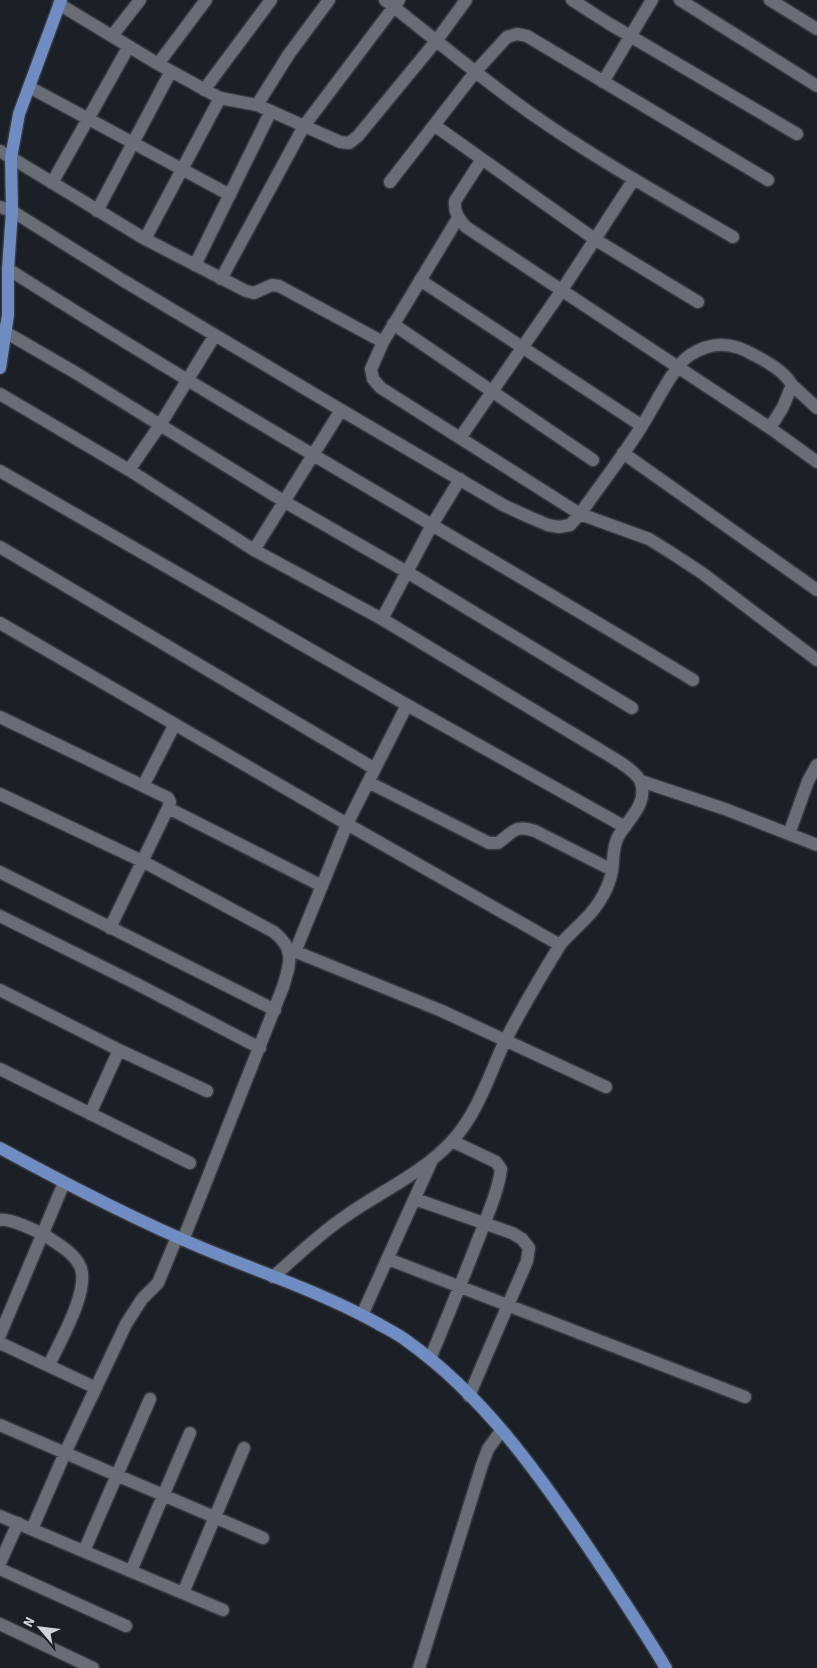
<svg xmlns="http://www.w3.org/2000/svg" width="817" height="1668" viewBox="0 0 817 1668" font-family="'Source Sans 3',sans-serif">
  <rect width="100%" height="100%" fill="#1b1f26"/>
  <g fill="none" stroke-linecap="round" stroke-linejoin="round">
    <defs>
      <path id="minor" d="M385,0C427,33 468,67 511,99C581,151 658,193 733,237
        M572,0L608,23L797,134
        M680,0L817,86
        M770,0L817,29
        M59,4L158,64L220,98L257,105L340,142L349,143L358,136L437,40L466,0
        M112,36L140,0
        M158,64L206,0
        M603,82L652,0
        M29,87L230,195
        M204,90L271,0
        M257,105L289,54L329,0
        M434,125L596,240L698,302
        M0,151L145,239L246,291L254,293L272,285L279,286L383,342
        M482,159L455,201C454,212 458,218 466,227L770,428L817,462
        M390,182L476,71L507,37L517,34L527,36L768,180
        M52,183L129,46
        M0,207L12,211L124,281L341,410L503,505L529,517L548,525L559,527L570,525L580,514C601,484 624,455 643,424C654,407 674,365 690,355C713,341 732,342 754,355C768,362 785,372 792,385L783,407L770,428
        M97,211L171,71
        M458,218L383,342L371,369L373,379L381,388L580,514L649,539L670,552L702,573L817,660
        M145,239L220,98
        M195,265L271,111
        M8,269C233,412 465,542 693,680
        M221,279L304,126L399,0
        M420,280L642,426
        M393,324L593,460
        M0,329L76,373L285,502L407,572L632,708
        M792,385L817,408
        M0,394L129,470L254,550L382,619L600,750C611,757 638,771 641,783C648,805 627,820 618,837C612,848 614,859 612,871C610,882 605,893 599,902C589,919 572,930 560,945C541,976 522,1008 505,1041C489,1075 478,1113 452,1141C422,1174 379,1192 343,1218C318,1235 296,1257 273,1277
        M460,438L562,290L634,179
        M623,453L817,590
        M129,470L160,425L215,335
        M0,471L407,705L625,827
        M0,547L375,769
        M254,550L341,410
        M382,619L432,525L460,479
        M0,623L347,824L560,945
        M0,717L168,798L170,802L168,808L322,886
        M641,781L725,809L817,845
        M368,782L489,843H498C513,832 515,824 535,831L612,870
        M143,786L175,724
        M0,794L142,861L274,932C296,950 290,963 283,987L183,1240
        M789,834L808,781L817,765
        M0,872L275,1010
        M0,916L133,982L260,1048
        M110,928L168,808
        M289,949L442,1011L606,1087
        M295,952L347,824L407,705
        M0,990L119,1050L207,1091
        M0,1069L190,1163
        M90,1114L119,1050
        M415,1199L512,1233L522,1239L529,1248L527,1261L469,1396
        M0,1220C10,1218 37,1231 46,1236C59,1245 73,1252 80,1266C91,1289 59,1343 49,1365
        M388,1259L745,1397
        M362,1315L432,1160
        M0,1335L64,1183
        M0,1343L96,1388
        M430,1359C447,1318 464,1276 480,1235C488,1213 498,1192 501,1169L496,1162L452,1141
        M0,1425L263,1538
        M0,1516L223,1610
        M32,1529L65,1453L126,1324L142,1299L158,1283L177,1237
        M84,1551L150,1399
        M0,1563L18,1523
        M0,1569L126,1626
        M131,1571L190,1433
        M183,1593L244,1448
        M0,1624L93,1668
        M419,1668L482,1465L488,1449L501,1431"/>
      <path id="major" d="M0,368L8,315V269L12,211L11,158L19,114L61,0
        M0,1148C66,1184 131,1218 200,1247C259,1272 321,1292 377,1323C387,1329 398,1334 407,1341C483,1395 539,1474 590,1550C616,1589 642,1628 666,1668"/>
    </defs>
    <use href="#minor" stroke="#37393e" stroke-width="15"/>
    <use href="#major" stroke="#37393e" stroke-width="15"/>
    <use href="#minor" stroke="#686d76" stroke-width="12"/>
    <use href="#major" stroke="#6f8cc3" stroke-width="12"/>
  </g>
  <g transform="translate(40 1628) rotate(298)" stroke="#1b1f26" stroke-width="4" paint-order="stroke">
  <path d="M0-4L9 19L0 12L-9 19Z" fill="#d1d3d8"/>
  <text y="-8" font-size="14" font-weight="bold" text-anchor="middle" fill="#d1d3d8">N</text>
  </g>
</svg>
